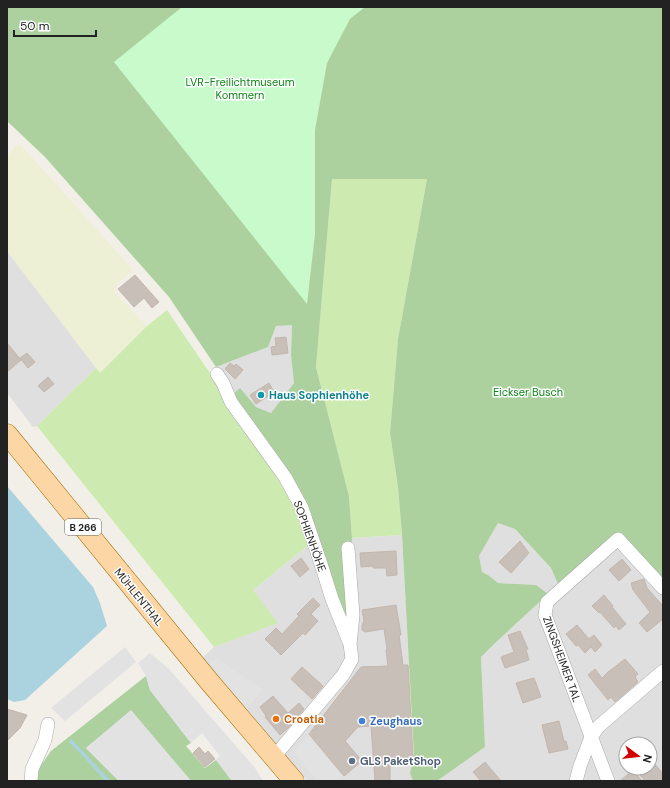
<svg xmlns="http://www.w3.org/2000/svg" width="670" height="788" viewBox="0 0 670 788" font-family="'DM Sans',sans-serif">
  <rect width="100%" height="100%" fill="#f2efe9"/>
  <path fill="#e0dfdf" fill-rule="evenodd" d="M7,251L96,368L37,426L33,427L7,393Z
    M292,324L291,355L294,383L271,413L256,407L240,389L231,396L216,367L268,347L276,326Z
    M498,523L515,529L551,568L559,585L615,538L663,583V781H437L485,747L481,657L494,644L536,585L498,583L488,575L482,572L479,556ZM626,744H650V768H626Z
    M402,535L414,756L410,773L413,781H307L203,657L214,647L277,623L253,590L311,543L355,624L352,538Z"/>
  <path fill="#eef0d5" d="M20,144L133,270L116,284L115,293L147,326L100,373L7,251V157L15,146Z"/>
  <path fill="#cdebb0" d="M332,178L427,179L398,339L390,433L398,487L402,535L352,538L349,496L316,367Z
    M167,310L282,479L311,543L253,590L278,623L214,647L37,426L96,368L100,373L147,326Z"/>
  <path fill="#add19e" d="M7,7H663V583L621,538L559,586L551,568L515,529L498,523L479,556L482,572L488,575L498,583L536,585L548,594L494,644L481,657L485,747L437,781H413L410,773L414,756L402,535L398,487L390,433L398,339L427,179H332L316,367L349,496L352,538L349,624H344L311,523L231,396L240,388L256,407L271,413L294,383L291,355L292,325L276,326L268,347L216,367L169,297L45,157L7,121Z
    M146,676L150,690L191,743L186,746L205,768L216,760L232,781H191L131,711L86,748L119,781H30L51,751Z"/>
  <path fill="#c8facc" d="M182,7H365L350,19L327,63L315,130V234L307,304L114,62Z"/>
  <path fill="#e2e2e2" d="M125,647L136,662L65,721L51,708Z
    M150,653L169,669L249,761L255,768L263,781H232L216,760L220,756L202,733L191,743L150,690L146,676L138,663Z
    M216,658L263,690L246,709L210,663Z
    M131,710L191,781H119L86,748Z
    M308,736L342,776L337,781H317L293,752Z"/>
  <path fill="#aad3df" d="M7,486L93,587L100,603L107,626L25,700L14,702L7,699Z"/>
  <g fill="none" stroke-linecap="round" stroke-linejoin="round">
    <path stroke="#aad3df" stroke-width="3.5" d="M71,741L108,781"/>
  </g>
  <path fill="#c7bfb8" stroke="#c4b6ab" d="M135,275L159,302L152,308L144,298L134,307L118,289Z
    M286,337L288,353L272,355L271,347L276,346L275,338Z
    M7,343L21,360L7,372Z
    M27,353L35,362L28,368L20,358Z
    M230,363L234,366L236,364L243,370L235,379L225,369Z
    M48,377L54,384L44,392L38,386Z
    M269,383L274,392L256,404L250,395Z
    M520,541L529,553L511,573L499,562Z
    M396,551L397,575L387,576L386,568H373V566L361,567L360,553Z
    M301,558L309,569L300,577L291,566Z
    M622,559L631,570L619,581L609,570Z
    M644,579L647,588L663,606V619L647,632L639,623L650,612L633,590L631,583Z
    M604,595L613,606L612,607L626,624L619,630L616,626L614,628L600,612L599,613L592,606Z
    M313,598L320,605L311,614L318,621L305,635L303,633L281,655L265,639L276,628L282,634L299,616L297,614Z
    M396,605L401,635H399L403,665H408L413,757L390,758V781H375L371,726L358,727L345,741L362,761L344,776L309,734L361,667L388,666L386,650L387,649L384,629L365,632L362,630V625L364,621L362,610Z
    M577,625L589,639L594,635L602,645L595,652L591,647L585,653L578,645L576,646L566,634Z
    M520,631L528,649L526,650L529,660L505,668L501,657L514,652L508,635Z
    M625,659L638,674L635,677L638,682L615,702L611,697L608,700L588,675L595,669L602,678L608,672Z
    M302,667L323,686L312,699L291,679Z
    M534,678L541,697L523,703L516,683Z
    M273,696L288,713L299,703L304,709L288,728L280,735L265,717L266,716L260,707Z
    M7,709L27,715L20,728L7,741Z
    M559,721L564,741H566L568,749L549,753L542,725Z
    M199,747L205,754L208,751L215,759L205,767L193,753Z
    M485,762L501,781H481L473,772Z
    M654,763L663,774V781H645L640,775L648,768H650V766Z
    M633,770L642,781H620Z"/>
  <g fill="none" stroke-linecap="round" stroke-linejoin="round">
    <defs>
      <path id="street" d="M217,374L223,383L231,402L285,477L302,508L321,564L332,599L350,644
        M274,757L343,675L352,659L350,644L353,615L348,548
        M31,781L32,769L45,740L48,724
        M576,781L580,766L591,737L599,726L663,671
        M608,781L545,615L547,602L618,539L663,588"/>
      <path id="primary" d="M7,434L208,680L294,781"/>
    </defs>
    <use href="#street" stroke="#a9a9a9" stroke-width="14"/>
    <use href="#primary" stroke="#a06b00" stroke-width="21"/>
    <use href="#street" stroke="#fff" stroke-width="13"/>
    <use href="#primary" stroke="#fcd6a4" stroke-width="20"/>
  </g>
  <circle fill="#0f9aa8" stroke="#fff" stroke-width="1.5" cx="261" cy="395" r="4"/>
  <circle fill="#e8710a" stroke="#fff" stroke-width="1.5" cx="276" cy="719" r="4"/>
  <circle fill="#3f7fe0" stroke="#fff" stroke-width="1.5" cx="362" cy="721" r="4"/>
  <circle fill="#5c6f8a" stroke="#fff" stroke-width="1.5" cx="352" cy="761" r="4"/>
  <g text-anchor="middle" dominant-baseline="central" stroke-width="3" stroke-linejoin="round" paint-order="stroke">
    <rect fill="#fff" stroke="#646464" stroke-width="1" x="65" y="519" width="36" height="16" rx="3"/>
    <g font-size="10" font-weight="bold" fill="#222">
      <text x="83" y="527">B 266</text>
    </g>
    <g font-size="11" fill="#0c8416" stroke="#fff">
      <text x="240" y="82">LVR-Freilichtmuseum<tspan x="240" dy="13">Kommern</tspan></text>
      <text x="528" y="392">Eickser Busch</text>
    </g>
    <g font-size="11" font-weight="bold" fill="#0d838f" stroke="#fff" text-anchor="start">
      <text x="269" y="395">Haus Sophienhöhe</text>
    </g>
    <g font-size="11" fill="#222" stroke="#fff">
      <text transform="translate(310 536) rotate(70)">SOPHIENHÖHE</text>
      <text transform="translate(139 597) rotate(51)">MÜHLENTHAL</text>
      <text transform="translate(562 659) rotate(70)">ZINGSHEIMER TAL</text>
    </g>
    <g font-size="11" font-weight="bold" fill="#c56008" stroke="#fff" text-anchor="start">
      <text x="284" y="719">Croatia</text>
    </g>
    <g font-size="11" font-weight="bold" fill="#366cbe" stroke="#fff" text-anchor="start">
      <text x="370" y="721">Zeughaus</text>
    </g>
    <g font-size="11" font-weight="bold" fill="#4e5e75" stroke="#fff" text-anchor="start">
      <text x="360" y="761">GLS PaketShop</text>
    </g>
  </g>
  <rect width="670" height="788" fill="none" stroke="#222222" stroke-width="16"/>
  <g transform="translate(638 756) rotate(105)"><circle r="19" fill="#ffffff" stroke="#a7a7a7"/>
  <path d="M0-3L7 15L0 10L-7 15Z" fill="#d40000"/>
  <text y="-6" font-size="11" font-weight="bold" text-anchor="middle" fill="#222222">N</text>
  </g>
  <path d="M14 30v6h82v-6" fill="none" stroke="#222222" stroke-width="2"/>
  <text x="20" y="30" font-size="12" fill="#222222" stroke="#ffffff" stroke-width="3" paint-order="stroke">50 m</text>
</svg>
